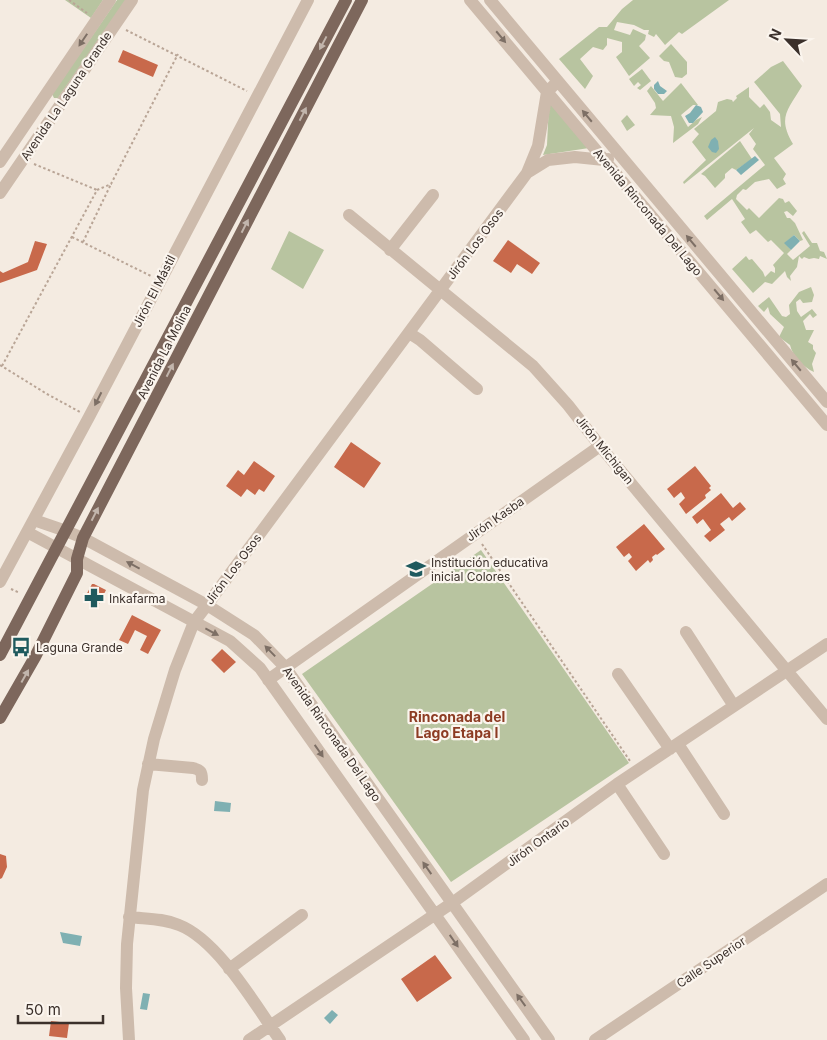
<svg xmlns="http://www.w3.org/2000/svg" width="827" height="1040" viewBox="0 0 827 1040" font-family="Inter,sans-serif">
  <rect width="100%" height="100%" fill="#f4ebe1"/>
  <path fill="#b8c4a0" d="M65,0H103L91,18Z
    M117,0H126L58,98H54L52,94Z
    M633,0H729L682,34L679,32L665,45L656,34L654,37L648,34L649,30H644L634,25L617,22L614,30L630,35L633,29L646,35L645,40L639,46L650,58L629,76L616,57L622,52V42L607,38V45L603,50L593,47L580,59L593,76L585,89L559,59L599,27H607L622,9Z
    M671,44L687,62V74L682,78L675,77L669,62L664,61L659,56Z
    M783,61L802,86C788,110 777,117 793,144L774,158L786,174L783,179L786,184L777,189L769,179L755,182L746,190L743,189L737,195L736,199L747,210L749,208L759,218L779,198L783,199L785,203L789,201L797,211L793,216L787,211L784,212L787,218H790L795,223L803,240L800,241L794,235L785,243L791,250L787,254L793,260L810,246L802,233L804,231L812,243H817L820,251L824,252L827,259L820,256L819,259L814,258L809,259L804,257L802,259L799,256L797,267L790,276L791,281L787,277L785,271L772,284L765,282L753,293L732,269L746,256L749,260L752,259L763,272L765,277L771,271L775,273V268L773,265L784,253L771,240L768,242L756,230L750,234L741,222L745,219L732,199L707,220L704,216L765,165L753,149L756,144L749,134L754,128L684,184L683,182L706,160L692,142L699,134L694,129L716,111L718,102L727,99L732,100L733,102L737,98L736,96L749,87V97L760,108L764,104L770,112L771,120L781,127L780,114L754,82L771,67Z
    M642,69L651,81L640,90L637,88L641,85L638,82L634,86L629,79Z
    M681,83L698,105H693L681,115L688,127L696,120L702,117L698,124L673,143L674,127L671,116L650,115L656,108L655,103L647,91L651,86L663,101Z
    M549,102L589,148L543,155L547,145Z
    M627,115L635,125L627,131L621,121Z
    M740,141L752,159L736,170L732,168L725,174V178L715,188L705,176L701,174Z
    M289,231L324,250L303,289L271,269Z
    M811,287L814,295L812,302L803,303L800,299L796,302L797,311L801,317L812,309L817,315L813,318L810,314L803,321L806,330H814L808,342L813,345V349L816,353L812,364L814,372C803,367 793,357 790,345L779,337L784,327L770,314L768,307L764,312L758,306L769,297L782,316L786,317L790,314L789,305L799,292Z
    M481,550L629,763L451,882L302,674Z"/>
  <path fill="#7fb0b2" d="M658,81L660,86L667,91L664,94H658L654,89V85Z
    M696,105L701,107L703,112L693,123H689L685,116L690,113Z
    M715,137L718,141L719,149L716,153L712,152L708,147L711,140Z
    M755,156L759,160L741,175L736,170Z
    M794,235L800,241L791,250L784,243Z
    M215,801L231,803L230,812L214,811Z
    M60,932L82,936L80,946L63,943Z
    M143,993L150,994L147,1010L140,1009Z
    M332,1010L338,1015L330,1024L324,1018Z"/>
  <path fill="#c8694b" d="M123,50L158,65L153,77L118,62Z
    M508,240L540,263L532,274L517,264L511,273L493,261Z
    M35,241L47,244L37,270L0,283V271L3,273L28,262Z
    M351,442L381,463L364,488L334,467Z
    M254,461L275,476L264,492L259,489L255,495L247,489L241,497L226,486L238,470L244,475Z
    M695,466L711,486L709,488L711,490L705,495L706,498L686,514L679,504L685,498L681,492L674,498L667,489Z
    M721,493L733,508L740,502L746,509L732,521L729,517L720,524L725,530L710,542L704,536L711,530L703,519L697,524L692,517Z
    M644,524L665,549L657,555L656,554L652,557L653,560L650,563L648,560L636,571L628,561L632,557L629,553L624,557L616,547Z
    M92,584H94L106,590L98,606L84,599Z
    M132,615L161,630L148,654L140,650L147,636L135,630L128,644L119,640Z
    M222,649L236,662L224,673L211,660Z
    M0,854L6,856L7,867L2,878L0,879Z
    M435,955L452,978L417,1002L401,979Z
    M51,1021L69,1023L67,1038L49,1036Z"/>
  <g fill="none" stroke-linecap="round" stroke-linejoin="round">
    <path stroke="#b9a596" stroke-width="2" stroke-dasharray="2.5 2.5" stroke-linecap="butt" d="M69,0L87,13
      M126,30L247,91
      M34,164L97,190
      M72,237L151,276
      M83,242L111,184
      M0,365L47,394L80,412
      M2,366L97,190L111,184L178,54
      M482,544L630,761
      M11,589L20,593"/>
    <path stroke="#cdbbac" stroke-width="12" d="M470,0L827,425
      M490,0L827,402
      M0,162L110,0
      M527,173L548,160L575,157L604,160L608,159
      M0,193L132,0
      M349,215L533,366L568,405L600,446L827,719
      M390,250L433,195
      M409,333L420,340L477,389
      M34,520L66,531L83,538L207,605L254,635L285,667L549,1040
      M27,532L230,641L260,668L524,1040
      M0,582L89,417L308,0
      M686,632L734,706
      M618,674L670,749
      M268,680L600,446
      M678,744L724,814
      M148,764L193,768C201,770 202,772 202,780
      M617,784L664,854
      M129,917C146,919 163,918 179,925C218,940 256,1006 280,1040
      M229,969L302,915
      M129,1040L126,988L127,944L143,790L154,739L175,670L194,622L207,605L527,173L538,146L547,92L558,81
      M249,1040L452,903L617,784L827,644
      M595,1040L827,884"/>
    <path stroke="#7d675c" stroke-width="12" d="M0,655L346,0
      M0,718L35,657L77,573V559L83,538L362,0"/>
  </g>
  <defs><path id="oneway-solid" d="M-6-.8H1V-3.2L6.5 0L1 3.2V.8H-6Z" transform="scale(1.25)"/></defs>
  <g fill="#7d6f65">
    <use href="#oneway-solid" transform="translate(501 37) rotate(50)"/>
    <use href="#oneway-solid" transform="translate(83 40) rotate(124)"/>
    <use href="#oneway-solid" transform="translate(587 116) rotate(-130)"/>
    <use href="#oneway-solid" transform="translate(691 241) rotate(-130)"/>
    <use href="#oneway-solid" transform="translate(719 295) rotate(50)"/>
    <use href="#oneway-solid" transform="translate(796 365) rotate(-130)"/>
    <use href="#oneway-solid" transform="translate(98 399) rotate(117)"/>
    <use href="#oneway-solid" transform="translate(133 565) rotate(-152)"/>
    <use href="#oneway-solid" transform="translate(212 632) rotate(28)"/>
    <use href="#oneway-solid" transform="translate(270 651) rotate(-134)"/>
    <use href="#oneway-solid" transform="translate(319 751) rotate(55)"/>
    <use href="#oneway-solid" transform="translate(427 868) rotate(-125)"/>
    <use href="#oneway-solid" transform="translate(454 941) rotate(55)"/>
    <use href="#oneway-solid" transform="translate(521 1000) rotate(-126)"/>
  </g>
  <g fill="#c2b5ac">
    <use href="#oneway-solid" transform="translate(323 43) rotate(118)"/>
    <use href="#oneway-solid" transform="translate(303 114) rotate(-63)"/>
    <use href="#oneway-solid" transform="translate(245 226) rotate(-63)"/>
    <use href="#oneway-solid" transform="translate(170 370) rotate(-63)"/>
    <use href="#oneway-solid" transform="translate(95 514) rotate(-63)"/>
    <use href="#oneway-solid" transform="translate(25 676) rotate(-61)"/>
  </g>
  <defs>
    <symbol id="school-bare" viewBox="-9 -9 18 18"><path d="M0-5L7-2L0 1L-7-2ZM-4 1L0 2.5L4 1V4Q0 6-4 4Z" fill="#1f5a5e" stroke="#fbf5ee" stroke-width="2.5" paint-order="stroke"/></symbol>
    <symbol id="pharmacy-bare" viewBox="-9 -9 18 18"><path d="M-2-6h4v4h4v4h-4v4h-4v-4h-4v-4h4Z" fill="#1f5a5e" stroke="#fbf5ee" stroke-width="2.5" paint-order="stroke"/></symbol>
    <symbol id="bus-bare" viewBox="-9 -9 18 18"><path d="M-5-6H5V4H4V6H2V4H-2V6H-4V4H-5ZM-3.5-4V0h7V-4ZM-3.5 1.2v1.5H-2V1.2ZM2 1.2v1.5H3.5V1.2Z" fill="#1f5a5e" stroke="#fbf5ee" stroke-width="2.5" paint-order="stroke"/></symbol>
  </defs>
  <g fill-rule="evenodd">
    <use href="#school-bare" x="402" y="555" width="28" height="28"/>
    <use href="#pharmacy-bare" x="80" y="584" width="28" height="28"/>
    <use href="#bus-bare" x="7" y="633" width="28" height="28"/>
  </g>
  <g text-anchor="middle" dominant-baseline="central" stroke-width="4.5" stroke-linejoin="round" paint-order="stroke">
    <g font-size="12" fill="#3b302b" stroke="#fbf5ee">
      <text transform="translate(66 96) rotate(-56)">Avenida La Laguna Grande</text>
      <text transform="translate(648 212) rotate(50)">Avenida Rinconada Del Lago</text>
      <text transform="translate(475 244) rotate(-53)">Jirón Los Osos</text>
      <text transform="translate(154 291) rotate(-63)">Jirón El Mástil</text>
      <text transform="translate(164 352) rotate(-63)">Avenida La Molina</text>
      <text transform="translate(605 450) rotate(51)">Jirón Michigan</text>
      <text transform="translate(495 519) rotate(-35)">Jirón Kasba</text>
      <text transform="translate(233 569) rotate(-53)">Jirón Los Osos</text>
      <text transform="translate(332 734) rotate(55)">Avenida Rinconada Del Lago</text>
      <text transform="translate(538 842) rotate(-36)">Jirón Ontario</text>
      <text transform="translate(711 962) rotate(-34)">Calle Superior</text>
    </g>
    <g font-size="12" fill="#3b302b" stroke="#fbf5ee" text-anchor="start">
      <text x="431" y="562">Institución educativa<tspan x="431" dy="14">inicial Colores</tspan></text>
      <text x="109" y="598">Inkafarma</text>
      <text x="36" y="647">Laguna Grande</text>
    </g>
    <g font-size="14" font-weight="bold" fill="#8c3b22" stroke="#fbf5ee">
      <text x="457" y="716">Rinconada del<tspan x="457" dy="16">Lago Etapa I</tspan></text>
    </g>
  </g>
  <g transform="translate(787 40) rotate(295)" stroke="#fbf5ee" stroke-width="4" paint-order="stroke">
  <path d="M0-4L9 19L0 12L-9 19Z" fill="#3b302b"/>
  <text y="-8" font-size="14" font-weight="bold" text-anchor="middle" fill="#3b302b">N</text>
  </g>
  <path d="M18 1015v8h85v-8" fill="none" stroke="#3b302b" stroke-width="2.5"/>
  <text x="25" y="1015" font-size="15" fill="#3b302b" stroke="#fbf5ee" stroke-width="4" paint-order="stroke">50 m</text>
</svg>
